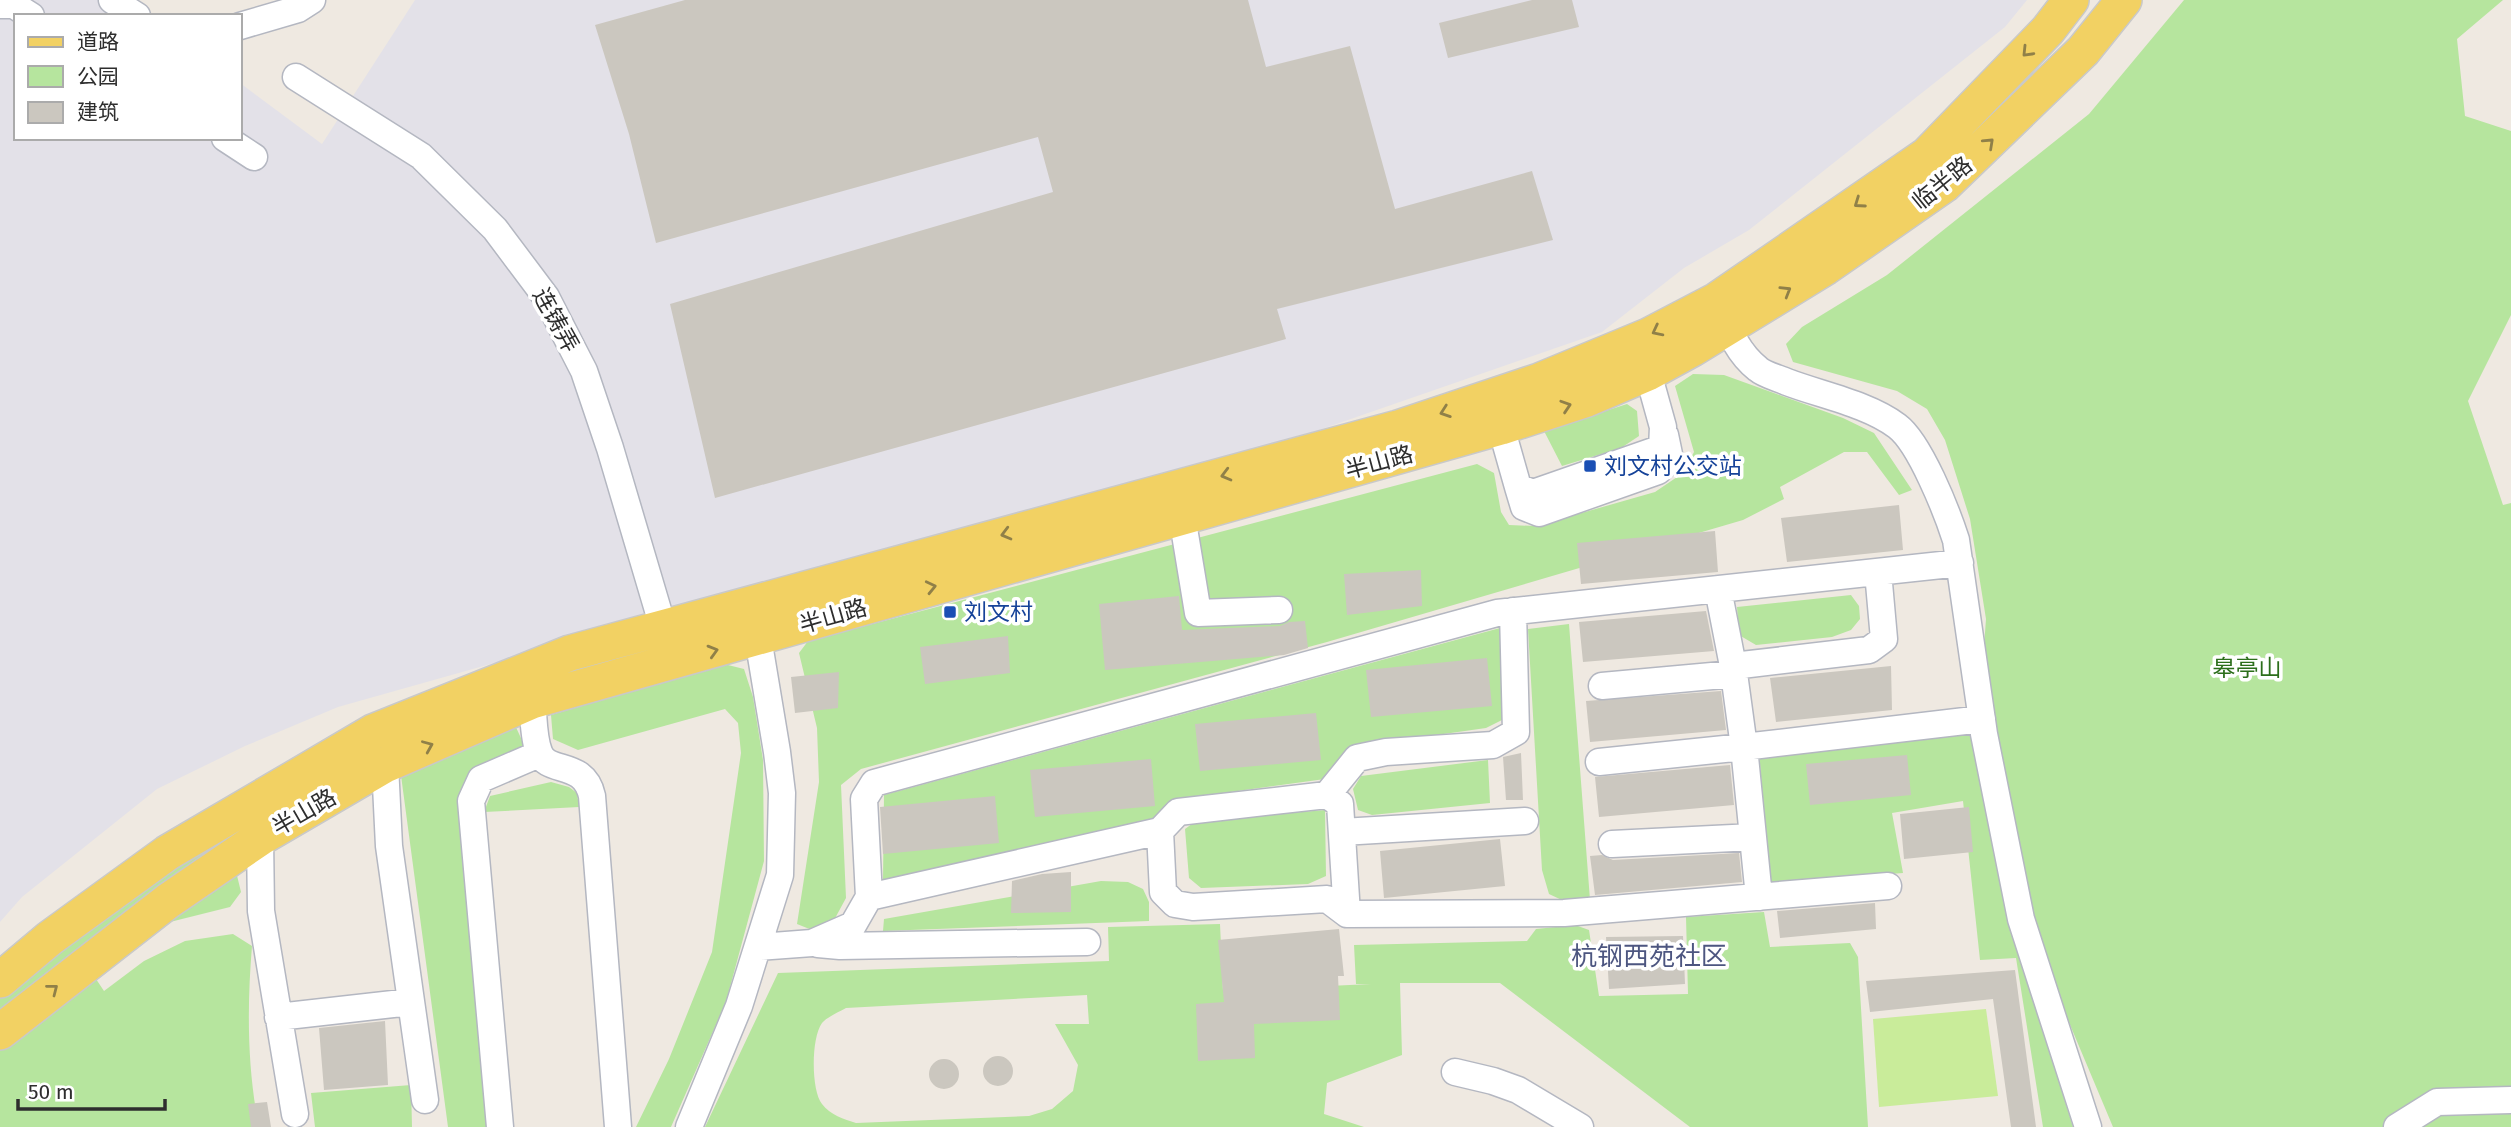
<svg xmlns="http://www.w3.org/2000/svg" width="2511" height="1127" viewBox="0 0 2511 1127" font-family="'Fira Sans','Noto Sans SC',sans-serif">
  <rect width="100%" height="100%" fill="#efe9e1"/>
  <path fill="#e3e1e8" d="M0,0H126L147,16H16V138H240V83L322,144L415,0H2027L2005,27L1749,230L1684,268L1602,332L1319,430L338,707L245,746L157,789L22,897L0,922Z"/>
  <path fill="#b6e59e" fill-rule="evenodd" d="M2184,0H2503L2457,39L2465,116L2511,131V315L2468,401L2503,505L2511,503V1127H2113L2039,951L1981,688L1986,619L1970,519L1945,440L1927,409L1897,391L1793,362L1786,344L1802,327L1887,275L2089,114Z
    M1693,374L1724,375L1843,418L1874,433L1912,490L1899,495L1867,452H1844L1780,487L1784,499L1743,520L1327,642L861,769L841,785L846,898L833,922L812,930L797,924L819,782L817,728L799,653L808,641L1477,464L1494,473L1501,512L1509,525L1536,526L1655,492L1683,473L1694,452L1675,386Z
    M1627,404L1637,411L1639,436L1621,448L1562,466L1544,431Z
    M1851,595L1859,606L1860,619L1851,630L1832,637L1756,645L1739,635L1737,607Z
    M1569,624L1590,900L1566,902L1549,894L1542,870L1528,629Z
    M1500,628L1503,644L1502,720L1486,728L1352,747L1325,779L1172,800L1153,820L883,880L884,795Z
    M724,664L744,669L753,697L763,760L764,861L726,1002L671,1127H636L669,1059L712,952L741,753L738,723L725,709L578,750L553,739L551,715Z
    M514,723L526,749L469,776L511,1127H448L400,768Z
    M1972,728L2010,922L2073,1127H2043L2016,958L1980,960L1963,801L1892,813L1903,873L1770,883L1759,752Z
    M1488,760L1490,803L1372,815L1358,810L1353,789L1361,776Z
    M551,782L569,787L577,793L579,807L484,812L490,796Z
    M1325,810L1326,876L1308,884L1201,888L1189,878L1185,829L1196,821Z
    M214,834L231,851L241,892L230,907L138,930L90,970L104,991L144,961L185,941L233,934L252,946C247,1006 247,1068 259,1127H0V991Z
    M1101,881L1128,882L1143,889L1149,902V921L883,931L884,919Z
    M1764,912L1770,947L1850,943L1858,957L1868,1127H1690L1500,983H1400L1402,1055L1327,1083L1324,1114L1364,1127H705L778,973L1109,961L1108,927L1220,924L1223,991L1371,984H1356L1354,945L1527,941L1536,929L1575,925L1589,930L1599,996L1688,994L1686,917ZM1087,995L1089,1024H1055L1078,1065L1073,1091L1052,1109L1029,1116L856,1123C844,1119 830,1115 822,1104C811,1090 811,1038 822,1023C827,1017 839,1012 846,1008Z
    M411,1085L412,1127H315L311,1093Z"/>
  <path fill="#c9ec9a" d="M1986,1009L1998,1096L1879,1107L1873,1019Z"/>
  <path fill="#cbc7bf" d="M685,0H1248L1266,67L1350,46L1395,209L1532,171L1553,240L1277,309L1286,339L715,498L670,304L1053,192L1038,137L656,243L629,134L595,25Z
    M1532,0H1572L1579,27L1448,58L1439,23Z
    M1899,505L1903,550L1787,562L1781,518Z
    M1715,531L1718,572L1581,584L1577,543Z
    M1421,570L1422,606L1347,615L1344,574Z
    M1179,596L1182,630L1280,626L1289,622L1305,621L1308,648L1284,655L1105,670L1099,604Z
    M1706,611L1714,651L1583,662L1579,622Z
    M1008,636L1010,673L925,684L920,647Z
    M1487,658L1492,706L1371,717L1366,670Z
    M1891,666L1892,710L1776,722L1770,678Z
    M839,672L838,708L795,713L791,677Z
    M1721,691L1726,730L1590,742L1586,701Z
    M1316,713L1321,760L1200,771L1195,724Z
    M1521,753L1523,800H1506L1503,757Z
    M1907,755L1911,795L1810,805L1806,764Z
    M1151,759L1155,806L1035,817L1030,770Z
    M1730,765L1734,805L1599,817L1595,777Z
    M995,796L999,843L883,854L880,807Z
    M1969,807L1973,852L1904,859L1900,814Z
    M1500,839L1505,886L1384,898L1380,851Z
    M1739,853L1742,882L1595,895L1590,856L1602,855L1613,860Z
    M1071,872V912L1011,913L1012,881L1042,874Z
    M1875,903L1876,929L1780,938L1777,911Z
    M1339,929L1344,976H1338L1340,1020L1254,1024L1255,1058L1198,1061L1196,1004L1224,1002L1218,940Z
    M1683,936L1685,984L1609,989L1606,937Z
    M2015,970L2036,1127H2011L1993,999L1870,1012L1866,981Z
    M385,1021L388,1085L324,1090L319,1028Z
    M983 1071a15 15 0 1 1 30 0a15 15 0 1 1-30 0Z
    M929 1074a15 15 0 1 1 30 0a15 15 0 1 1-30 0Z
    M267,1102L271,1127H251L248,1104Z"/>
  <g fill="none" stroke-linecap="round" stroke-linejoin="round">
    <defs>
      <path id="minor" d="M112,0L137,16
        M0,5H14L31,16
        M240,26L298,9L312,0
        M296,77L421,156L495,229L546,297L584,371L610,448L668,644
        M225,138L254,157
        M1721,310C1729,332 1739,354 1758,369C1765,375 1778,378 1787,382C1821,395 1868,404 1897,426C1920,443 1947,512 1956,540L1984,734L2021,919L2088,1127
        M1501,427L1518,487L1533,493L1662,448L1663,427L1648,373
        M1518,487L1524,507L1539,513L1658,471L1670,459L1665,435
        M1182,516L1198,613L1279,610
        M1718,589L1733,666L1869,650L1884,639L1878,572
        M1733,666L1744,747L1982,719
        M1602,686L1734,674
        M532,701C534,717 533,737 539,752C547,775 584,759 592,796L618,1127
        M1599,762L1744,747L1759,897
        M385,765L389,846L425,1100
        M1327,795L1357,758L1386,752L1493,745L1516,732L1513,611
        M1160,831L1163,892L1175,904L1193,907L1327,899L1347,914L1564,913L1888,886
        M1342,832L1525,821
        M260,838L261,911L295,1114
        M1612,844L1753,837
        M869,897L864,799L874,783L1497,613L1960,563
        M818,944L840,946L1087,942
        M758,947L812,943L853,925L869,897L1160,831L1178,812L1327,795L1340,804L1347,914
        M278,1017L411,1002
        M1455,1072L1493,1081L1518,1090L1580,1127
        M500,1127L471,801L481,779L539,754
        M689,1127L739,1006L780,875L782,793L777,752L758,638
        M2397,1127L2437,1102L2511,1100"/>
      <path id="major" d="M0,980L50,938L167,853L373,732L570,653L1398,428L1539,381L1648,336L1717,300L1927,155L2048,30L2071,0
        M0,1032L168,901L260,838L385,765L532,701L1501,427L1587,399L1648,373L1692,349L1826,267L1944,185L2083,51L2124,0"/>
    </defs>
    <use href="#minor" stroke="#b4b7c1" stroke-width="29"/>
    <use href="#major" stroke="#c9c9c9" stroke-width="38"/>
    <use href="#minor" stroke="#fff" stroke-width="26"/>
    <use href="#major" stroke="#f2d163" stroke-width="35"/>
  </g>
  <defs><path id="oneway-chevron" d="M-2-3.5L2.5 0L-2 3.5" fill="none" stroke-width="1.6" stroke-linecap="round" stroke-linejoin="round" transform="scale(1.75)"/></defs>
  <g stroke="#908048">
    <use href="#oneway-chevron" transform="translate(2027 52) rotate(134)"/>
    <use href="#oneway-chevron" transform="translate(1989 143) rotate(-43)"/>
    <use href="#oneway-chevron" transform="translate(1859 203) rotate(145)"/>
    <use href="#oneway-chevron" transform="translate(1786 291) rotate(-31)"/>
    <use href="#oneway-chevron" transform="translate(1657 331) rotate(153)"/>
    <use href="#oneway-chevron" transform="translate(1566 406) rotate(-18)"/>
    <use href="#oneway-chevron" transform="translate(1445 412) rotate(161)"/>
    <use href="#oneway-chevron" transform="translate(1226 475) rotate(165)"/>
    <use href="#oneway-chevron" transform="translate(1006 534) rotate(165)"/>
    <use href="#oneway-chevron" transform="translate(931 587) rotate(-13)"/>
    <use href="#oneway-chevron" transform="translate(713 651) rotate(-16)"/>
    <use href="#oneway-chevron" transform="translate(428 746) rotate(-23)"/>
    <use href="#oneway-chevron" transform="translate(53 989) rotate(-38)"/>
  </g>
  <g fill="#1a4fb4" stroke="#fff" stroke-width="2.5">
    <rect x="1583" y="459" width="14" height="14" rx="3.5"/>
    <rect x="943" y="605" width="14" height="14" rx="3.5"/>
  </g>
  <g text-anchor="middle" dominant-baseline="central" stroke-width="7" stroke-linejoin="round" paint-order="stroke">
    <g font-size="23" fill="#2e2e2e" stroke="#fff">
      <text transform="translate(1942 183) rotate(-39)">临半路</text>
      <text transform="translate(556 320) rotate(61)">连铸弄</text>
      <text transform="translate(1379 462) rotate(-15)">半山路</text>
      <text transform="translate(833 616) rotate(-16)">半山路</text>
      <text transform="translate(304 812) rotate(-30)">半山路</text>
    </g>
    <g font-size="23" fill="#164399" stroke="#fff" text-anchor="start">
      <text x="1604" y="466">刘文村公交站</text>
      <text x="964" y="612">刘文村</text>
    </g>
    <g font-size="23" fill="#2c6e1b" stroke="#fff">
      <text x="2247" y="668">皋亭山</text>
    </g>
    <g font-size="26" fill="#4d5680" stroke="#fff">
      <text x="1649" y="956">杭钢西苑社区</text>
    </g>
  </g>
  <rect x="14" y="14" width="228" height="126" fill="#ffffff" stroke="#ababab" stroke-width="2"/>
  <rect x="28" y="37" width="35" height="10" fill="#f2d163" stroke="#ababab" stroke-width="2"/>
  <text x="77" y="49" font-size="21" fill="#2e2e2e">道路</text>
  <rect x="28" y="66" width="35" height="21" fill="#b6e59e" stroke="#ababab" stroke-width="2"/>
  <text x="77" y="84" font-size="21" fill="#2e2e2e">公园</text>
  <rect x="28" y="102" width="35" height="21" fill="#cbc7bf" stroke="#ababab" stroke-width="2"/>
  <text x="77" y="119" font-size="21" fill="#2e2e2e">建筑</text>
  <path d="M18 1099v10h147v-10" fill="none" stroke="#2e2e2e" stroke-width="3.5"/>
  <text x="28" y="1099" font-size="21" fill="#2e2e2e" stroke="#ffffff" stroke-width="5" paint-order="stroke">50 m</text>
</svg>
